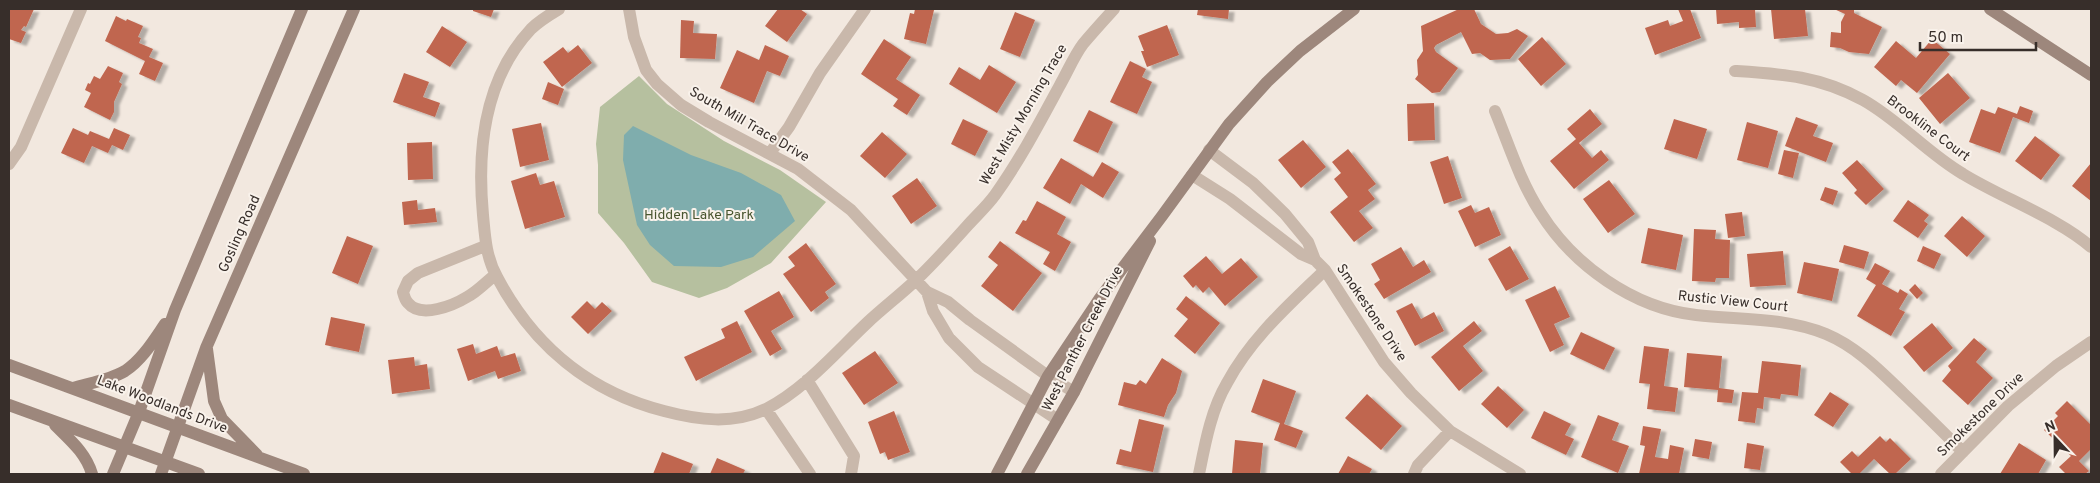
<svg xmlns="http://www.w3.org/2000/svg" width="2100" height="483" viewBox="0 0 2100 483" font-family="Overpass,sans-serif">
  <defs>
    <filter id="shadow"><feDropShadow dx="5.5" dy="3" stdDeviation="1" flood-color="#0004"/></filter>
  </defs>
  <rect width="100%" height="100%" fill="#f2e8df"/>
  <path fill="#b6c09f" d="M639,76L667,104L724,141L780,170L826,202L771,263L727,288L699,298L652,282L624,243L598,213V165L596,144L600,107Z"/>
  <path fill="#7fadad" d="M633,126L691,155L741,173L781,195L795,221L753,257L721,267L674,266L650,245L637,225L623,160L624,135Z"/>
  <path fill="#c0664f" filter="url(#shadow)" d="M9,9H34L26,27L24,26L21,30L26,32L21,43L9,39Z
    M473,9H494L491,17L473,11Z
    M778,9H800L807,14L787,42L765,26Z
    M915,9L934,10L926,44L904,39L910,13L914,14Z
    M1198,9H1229L1228,19L1197,15Z
    M1459,9H1474L1481,24L1496,34L1508,33L1517,29L1528,36L1510,59L1490,60L1480,53L1472,54L1461,32L1436,45L1434,48L1436,52L1458,68L1440,92L1432,93L1415,79L1418,75L1417,60L1423,51L1421,26Z
    M1678,9H1690L1701,38L1655,55L1645,28L1668,20L1670,26L1683,21Z
    M1716,9H1755L1756,27L1739,28V22L1717,24Z
    M1771,9H1805L1808,36L1774,39Z
    M1834,9H1854V13L1882,27L1869,54L1849,52L1840,48L1830,47L1831,32L1841,33V22L1845,14Z
    M1015,12L1035,20L1020,57L1000,49Z
    M116,16L126,21L127,19L143,26L138,37L141,38L139,43L153,49L149,57L163,63L155,81L139,74L145,61L105,41Z
    M681,20L694,21L693,33L717,34L715,59L680,58Z
    M1167,25L1179,55L1147,67L1141,51H1144L1138,36Z
    M442,26L467,42L450,67L426,52Z
    M1542,37L1566,64L1541,86L1518,59Z
    M884,39L911,57L896,79L920,95L907,115L893,106L898,99L861,74Z
    M1932,39L1950,54L1917,93L1901,80L1896,86L1874,67L1896,41L1916,58Z
    M578,45L592,63L562,87L543,62L563,47L568,53Z
    M765,45L789,56L780,76L767,71L754,103L720,88L737,50L759,60Z
    M1130,61L1146,69L1142,77L1152,82L1137,114L1110,102Z
    M989,65L1016,82L997,113L949,84L959,67L980,80Z
    M108,66L123,73L119,82L122,84L114,102V112L110,120L84,107L91,93L85,90L88,83L90,84L94,76L100,79Z
    M404,73L429,82L423,97L440,103L435,117L393,102Z
    M1948,73L1970,98L1940,124L1919,98Z
    M548,82L564,89L558,105L542,99Z
    M1434,103L1435,140L1408,141L1407,104Z
    M2020,106L2033,111L2029,123L2013,117L2000,153L1969,142L1981,109L1995,114L1998,107L2017,114Z
    M1590,109L1602,124L1579,143L1592,158L1601,150L1609,160L1574,189L1550,161L1576,139L1567,129Z
    M1089,110L1113,122L1098,153L1073,141Z
    M1796,117L1818,125L1813,136L1833,143L1826,162L1785,146Z
    M963,119L988,131L975,156L951,144Z
    M1674,119L1707,129L1697,159L1664,149Z
    M1747,122L1778,131L1768,168L1737,160Z
    M541,123L549,160L520,167L512,129Z
    M73,128L88,135L90,131L109,139L114,128L130,135L123,150L112,145L108,153L92,146L84,163L61,153Z
    M882,132L907,154L885,178L860,156Z
    M2035,136L2060,155L2041,180L2015,161Z
    M1303,140L1326,167L1301,188L1278,160Z
    M432,142L433,179L408,180L407,143Z
    M1348,149L1376,184L1368,190L1375,199L1359,211L1373,228L1354,242L1330,212L1348,197L1334,179L1341,173L1332,162Z
    M1784,150L1799,153L1793,178L1778,174Z
    M1448,156L1462,198L1444,204L1430,162Z
    M1061,158L1093,177L1102,162L1119,172L1103,198L1081,184L1070,204L1043,188Z
    M1857,160L1884,189L1866,205L1854,193L1857,190L1842,173Z
    M2091,163V201L2072,186Z
    M536,173L540,185L554,181L565,217L525,229L511,181Z
    M917,178L937,206L911,224L892,196Z
    M1609,180L1635,214L1608,233L1583,199Z
    M1825,187L1838,191L1833,205L1820,200Z
    M417,200L418,210L435,208L437,222L404,225L402,202Z
    M1908,200L1929,215L1924,221L1928,224L1918,238L1893,221Z
    M1037,201L1066,217L1057,234L1071,242L1055,271L1043,264L1050,252L1015,233L1023,220L1026,221Z
    M1471,205L1475,213L1489,207L1501,235L1475,247L1458,211Z
    M1742,212L1745,236L1728,238L1725,214Z
    M1962,216L1985,236L1967,257L1944,236Z
    M1648,228L1683,235L1676,270L1641,263Z
    M1694,229L1716,230L1715,239L1730,240L1729,278H1716L1715,282L1692,281Z
    M347,236L373,246L358,284L332,273Z
    M1000,241L1042,273L1013,311L981,286L998,265L988,257Z
    M806,243L836,284L825,292L829,298L811,312L783,274L795,266L788,257Z
    M1844,245L1869,252L1864,269L1839,262Z
    M1510,246L1529,279L1506,291L1488,259Z
    M1923,246L1941,254L1934,269L1917,261Z
    M1401,247L1413,267L1424,260L1431,272L1384,299L1374,284L1380,280L1371,264Z
    M1783,251L1786,285L1750,287L1747,254Z
    M1206,256L1222,274L1241,258L1258,277L1225,306L1209,287L1203,293L1196,285L1193,288L1183,276Z
    M1804,262L1839,269L1832,301L1797,293Z
    M1875,263L1890,271L1882,284L1898,293L1900,289L1908,294L1899,309L1905,312L1891,336L1857,316L1876,285L1866,279Z
    M1915,284L1923,293L1917,299L1909,290Z
    M1555,286L1570,317L1554,324L1564,345L1550,352L1525,300Z
    M779,291L794,317L771,331L782,349L770,356L744,311Z
    M1186,296L1220,323L1195,354L1174,336L1188,319L1176,309Z
    M587,301L595,309L602,302L612,311L588,334L571,317Z
    M1412,303L1421,319L1434,312L1444,331L1415,346L1396,311Z
    M331,317L365,324L359,352L325,345Z
    M737,321L752,352L696,381L684,357L725,338L721,329Z
    M1474,321L1482,331L1463,346L1483,371L1459,391L1431,357Z
    M1932,323L1953,348L1924,372L1903,347Z
    M1581,332L1615,348L1604,370L1570,354Z
    M1974,338L1987,349L1976,362L1993,378L1968,405L1942,381L1951,370L1948,366Z
    M473,344L476,354L497,346L501,357L515,353L521,371L498,379L495,371L468,381L457,349Z
    M1644,346L1669,349L1664,386L1678,388L1675,412L1647,409L1650,384L1639,383Z
    M875,351L898,383L864,405L842,373Z
    M1687,353L1722,356L1719,388L1734,390L1732,403L1717,402L1718,390L1684,387Z
    M414,357L415,366L427,364L430,389L392,394L388,360Z
    M1162,358L1182,371L1176,393L1168,405L1164,417L1118,405L1124,382L1136,385L1140,380L1146,384Z
    M1762,361L1801,365L1798,396L1781,394L1780,399L1764,397L1763,409L1757,408L1755,423L1738,421L1742,392L1758,393Z
    M1263,379L1296,391L1284,424L1303,431L1296,448L1274,440L1280,423L1251,412Z
    M1498,386L1524,410L1507,428L1481,404Z
    M1830,392L1849,404L1833,427L1814,415Z
    M1367,394L1402,426L1381,450L1345,418Z
    M2067,401L2091,425V449L2079,461L2089,471L2085,474H2066L2059,467L2071,456L2044,430L2058,416L2055,413Z
    M894,411L910,452L888,460L885,452L880,454L868,422Z
    M1544,411L1571,424L1565,435L1574,439L1566,455L1531,438Z
    M1598,415L1619,423L1612,440L1629,446L1618,473L1581,457Z
    M1139,419L1164,425L1153,472L1116,464L1120,449L1131,452Z
    M1643,426L1661,429L1655,457L1668,459L1670,445L1684,448L1679,474H1639L1645,446L1640,445Z
    M1880,436L1886,442L1890,438L1911,459L1895,474H1890L1874,459L1859,474H1852L1840,462L1852,451L1858,457Z
    M1695,439L1712,442L1709,459L1692,456Z
    M1235,440L1263,443L1260,474H1232Z
    M1747,443L1764,446L1760,470L1744,468Z
    M2019,443L2046,460L2038,474H2000Z
    M662,452L693,464L689,474H653Z
    M1348,456L1372,469L1369,474H1338Z
    M717,458L745,470L743,474H710Z"/>
  <g fill="none" stroke-linecap="round" stroke-linejoin="round">
    <path stroke="#c9b8ab" stroke-width="12" d="M559,9C549,15 539,21 531,29C484,79 477,151 483,215C485,237 486,257 497,277C533,345 589,392 664,411C698,420 733,425 766,409C805,389 836,352 868,322C883,308 900,295 916,280C934,263 951,244 968,225C977,215 987,206 995,195C1020,160 1040,122 1060,85C1068,71 1074,56 1083,44C1093,32 1104,20 1114,9
      M629,9L634,37L646,70L657,84L681,105L709,122L798,169L851,210L927,292L933,311L949,338L978,367L1058,420
      M1735,71C1783,74 1819,76 1863,100C1899,120 1927,153 1963,174C2002,198 2058,218 2091,247
      M1495,111C1509,145 1520,181 1540,212C1573,265 1633,308 1696,315C1740,320 1784,317 1826,334C1857,347 1880,371 1904,394C1924,413 1944,433 1963,452
      M1209,150L1253,183L1285,214L1308,242L1315,260
      M770,153L789,127L820,73L865,9
      M9,164L21,147L81,9
      M1192,175L1230,199L1301,254L1315,260L1325,270L1384,362L1411,393L1450,431L1520,474
      M485,246L418,273L408,281L403,292C404,296 406,301 408,303C421,319 454,305 467,297C477,292 486,282 495,275
      M927,292L948,302L970,320L1048,376L1074,392
      M807,380L854,456L851,474
      M766,409L810,474
      M1199,474C1205,444 1211,410 1227,383C1251,338 1289,305 1325,270
      M1414,474L1418,465L1450,431
      M1941,474L2008,406L2056,366L2091,342"/>
    <path stroke="#9d877c" stroke-width="12" d="M1990,9L2091,75
      M207,349L214,401L222,419L257,455
      M9,365L304,474
      M73,388C90,383 110,380 125,371C142,360 154,340 165,324
      M9,405L199,474
      M55,425C70,440 86,453 92,474
      M113,474L139,412L175,310L302,9
      M161,474L206,348L354,9
      M997,474L1048,376L1100,298L1162,216L1229,124L1267,82L1300,51L1354,9
      M1027,474L1074,392L1150,241"/>
  </g>
  <g text-anchor="middle" dominant-baseline="central" stroke-width="4" stroke-linejoin="round" paint-order="stroke">
    <g font-size="14" fill="#372e2a" stroke="#f9f2eb">
      <text transform="translate(1024 115) rotate(-60)">West Misty Morning Trace</text>
      <text transform="translate(749 125) rotate(30)">South Mill Trace Drive</text>
      <text transform="translate(1928 129) rotate(37)">Brookline Court</text>
      <text transform="translate(240 234) rotate(-66)">Gosling Road</text>
      <text transform="translate(1733 302) rotate(6)">Rustic View Court</text>
      <text transform="translate(1371 313) rotate(56)">Smokestone Drive</text>
      <text transform="translate(1083 339) rotate(-63)">West Panther Creek Drive</text>
      <text transform="translate(162 405) rotate(21)">Lake Woodlands Drive</text>
      <text transform="translate(1981 415) rotate(-44)">Smokestone Drive</text>
    </g>
    <g font-size="14" fill="#48552f" stroke="#f9f2eb">
      <text x="699" y="215">Hidden Lake Park</text>
    </g>
  </g>
  <rect width="2100" height="483" fill="none" stroke="#372e2a" stroke-width="20"/>
  <g transform="translate(2055 438) rotate(338)" stroke="#f9f2eb" stroke-width="4" paint-order="stroke">
  <path d="M0-4L9 19L0 12L-9 19Z" fill="#372e2a"/>
  <text y="-8" font-size="14" font-weight="bold" text-anchor="middle" fill="#372e2a">N</text>
  </g>
  <path d="M1920 42v8h116v-8" fill="none" stroke="#372e2a" stroke-width="2.5"/>
  <text x="1928" y="42" font-size="15" fill="#372e2a" stroke="#f9f2eb" stroke-width="4" paint-order="stroke">50 m</text>
</svg>
